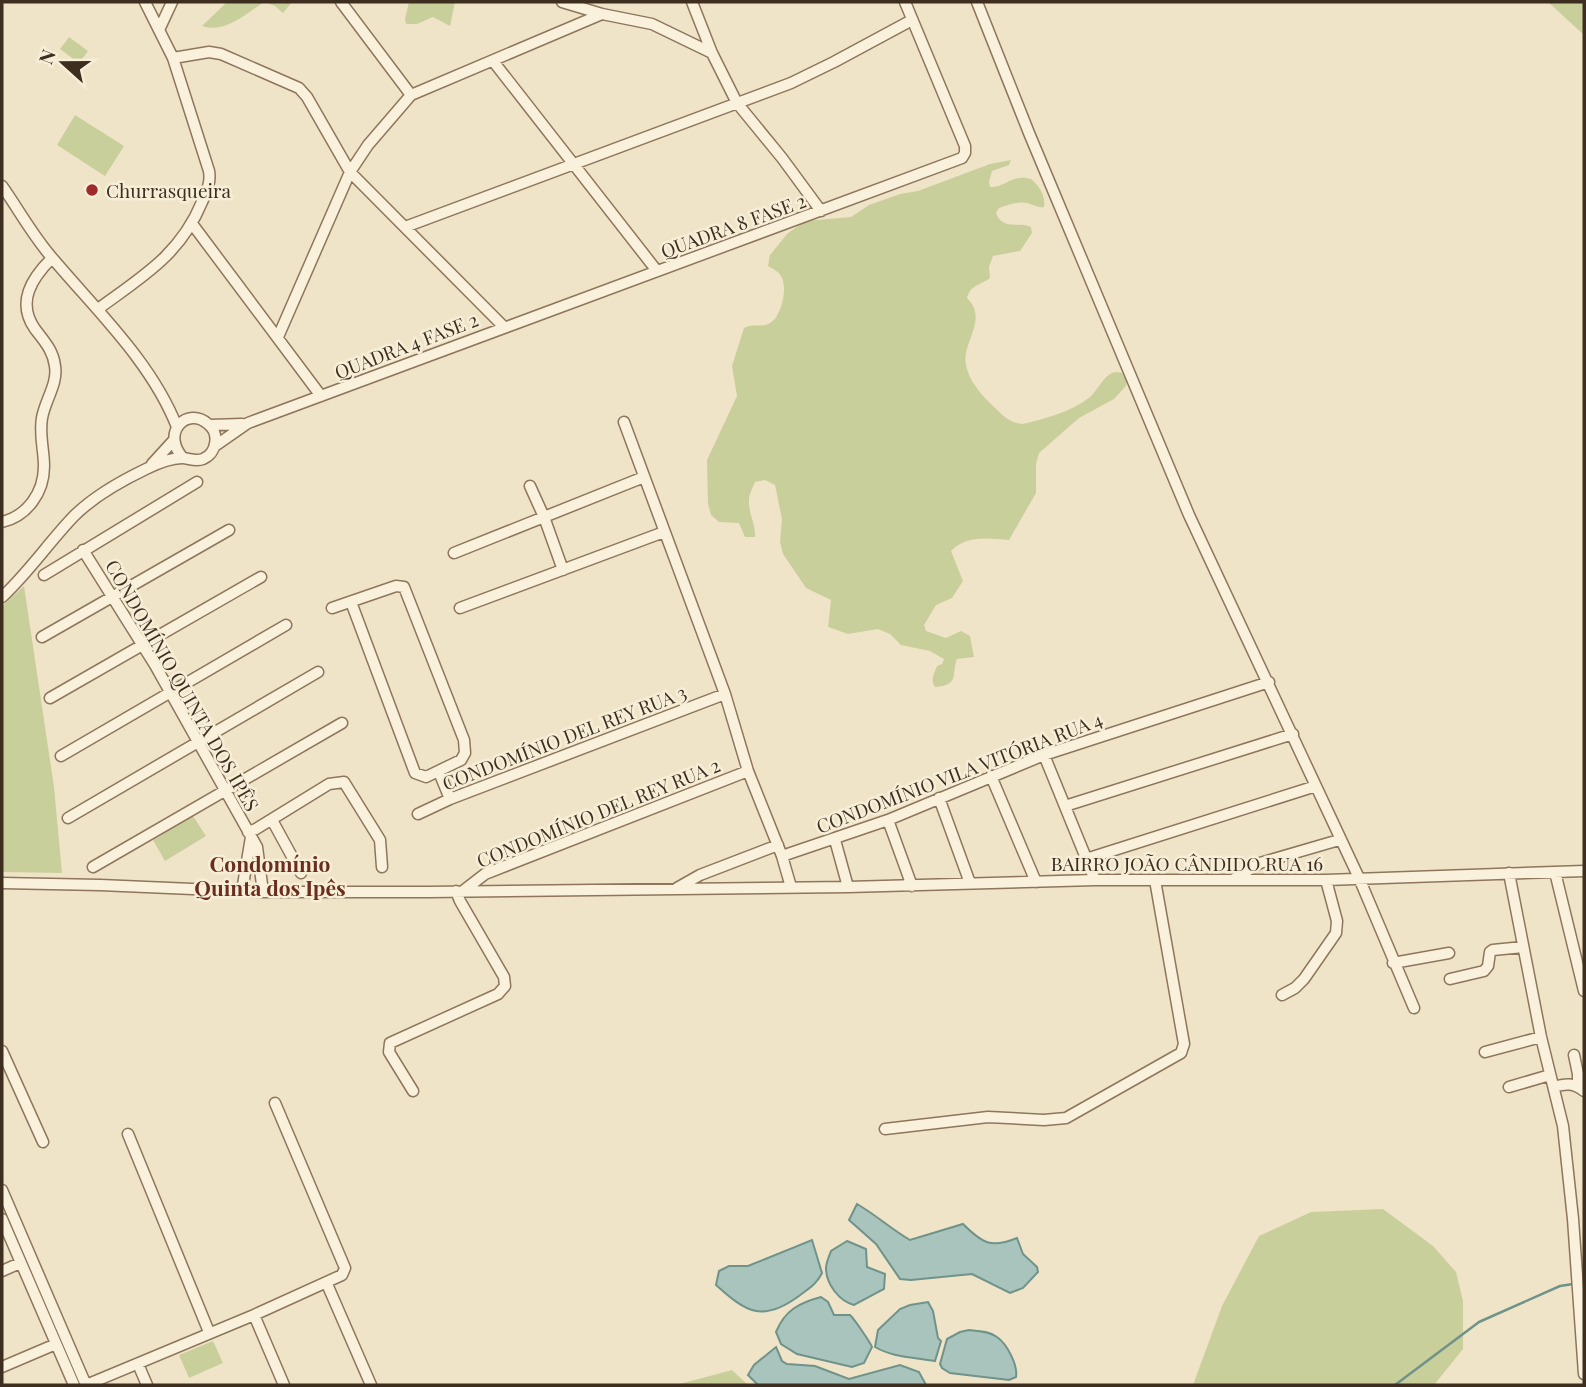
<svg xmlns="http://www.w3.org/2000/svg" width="1586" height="1387" viewBox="0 0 1586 1387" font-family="'Playfair Display',serif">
  <rect width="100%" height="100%" fill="#f0e4c8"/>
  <path fill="#c9cf9b" d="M227,2H292L283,13L275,6L264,2C246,14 224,34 202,26Z
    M409,2H455L450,26L433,17L417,24H406L405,19Z
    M1548,2H1584V35Z
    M69,37L88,51L79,63L60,49Z
    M75,115L124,146L105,176L57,145Z
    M1011,160L1009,165L992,171L989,182L990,187C1007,187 1011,174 1031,179C1039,185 1046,196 1044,207C1037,208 1035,205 1027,203C1018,201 1007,205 999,208L996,213C1003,231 1018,221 1031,227L1032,233L1020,251L993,256L989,267L990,278C980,286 971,284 967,298C985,316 970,333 966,353C962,372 979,393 992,405C1002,414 1008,423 1023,424C1044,419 1073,411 1090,397C1100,388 1107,367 1122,373L1127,382L1126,386L1114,399L1079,418L1039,453L1036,464V493L1009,540C990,538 965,535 951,551L963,581L952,598L936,605L924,625L926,631L946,638L961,631L970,636L974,657L957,659C951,675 960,685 935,687C930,680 934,674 937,666L942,664L944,659L930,651L901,645L890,634L878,629L848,634L828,627L831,600L806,588L783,554L780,542L782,519L775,485L765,480L755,482C753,487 749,494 749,500C748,513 756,524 755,537H745L739,523L719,522L711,515L708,504L707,460L737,396L732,366L744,328C752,323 762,328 770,323C782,316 788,287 781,276C778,271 773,269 768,266L770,255L787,234L805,221L851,217L869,205L900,194L918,191L990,164Z
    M24,586L54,787L62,873L2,872V606Z
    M193,816L206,836L165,861L153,840Z
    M1383,1209L1433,1246L1456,1272L1463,1301V1349L1434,1385H1193L1222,1306L1259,1236L1311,1212Z
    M213,1341L223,1363L189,1378L179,1355Z
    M732,1370L748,1385H676Z"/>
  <path fill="#a9c4bc" stroke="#6f938a" stroke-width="2" d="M857,1204C876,1215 891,1229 910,1240L963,1224C982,1243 991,1249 1017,1238L1023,1254L1037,1267L1038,1272L1023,1288L1010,1293L972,1274L911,1280L900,1279L876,1244L849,1220Z
    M812,1240L822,1273C817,1284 808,1289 799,1296C762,1323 746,1312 716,1285L719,1271L729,1266H748Z
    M847,1241L866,1249L867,1267L885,1274L884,1289L854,1305C839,1301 826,1284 826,1268C826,1263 829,1256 831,1251Z
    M821,1297L828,1302L834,1315H850C855,1320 870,1342 872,1347L864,1363L852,1367L797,1354L781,1344L776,1332C785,1310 799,1303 821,1297Z
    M928,1302L933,1311L938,1338L941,1341L935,1361C914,1357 894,1358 875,1347L878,1330L900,1309L910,1305Z
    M969,1330C978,1331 989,1331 997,1337C1007,1344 1018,1365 1016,1377L1009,1380L950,1373L942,1368L940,1364L947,1339L960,1332Z
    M776,1347L782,1361L787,1364L815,1366L849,1379L900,1365L919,1372L926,1385H758L748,1375L754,1365Z"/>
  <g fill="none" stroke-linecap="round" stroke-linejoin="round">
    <path stroke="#6f938a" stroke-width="2.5" d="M1395,1385L1479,1322L1560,1286L1573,1284"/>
    <defs>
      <path id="minor" d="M341,2L411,95
        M562,2L602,14L652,24L712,53
        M692,2L712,53L737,103L782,158L821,211
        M977,2L1029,133L1189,515L1359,878L1414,1008
        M159,30L172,2
        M173,58L209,52L221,54L299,88L307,97L350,172L504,327
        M493,61L657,271
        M2,186C19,210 34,238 54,260C98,312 152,363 177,427
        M193,225L321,396
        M405,227L791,83L834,62L912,20
        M98,309C143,276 180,255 202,202C207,191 211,182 209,171L173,58L145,2
        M278,337L350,172L368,145L411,95L602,14
        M624,422L725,694L748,771L782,856L791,887
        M210,425L242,424
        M215,446L248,423L962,158L965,153V146L905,2
        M152,464L173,441
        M530,486L544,517L563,570
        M2,522C27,516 44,493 44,466C44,450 39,434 42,418C45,400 58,384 55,366C53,350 44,341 35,329C16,302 32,278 52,258
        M83,550L155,665L257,847L263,892
        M454,553L644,477
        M44,575L197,482
        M2,597C29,572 49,542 74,516C93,497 121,481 146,469C156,464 170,458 182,458C189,458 195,462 203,459C217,453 220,433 208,424C188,406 160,432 183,458
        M332,608L396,586L404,587L464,740L465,753L461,760L426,777L415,773L351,602
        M460,608L664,532
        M42,637L229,530
        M50,698L261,577
        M1044,755L1095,880
        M61,756L286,625
        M439,772L450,799
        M991,776L1036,882
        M939,798L970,883
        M1065,806L1293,734
        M418,814L450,799L725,694
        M68,818L318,672
        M272,820L301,873
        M888,820L912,886
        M248,832L256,829L329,784L344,782L380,840L382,867
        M835,840L848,887
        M782,856L888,820L1044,755L1269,682
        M1086,859L1316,786
        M93,867L342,723
        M1555,872L1584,991
        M1509,873L1541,1037L1563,1126L1573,1219L1584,1374
        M1234,879L1260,863L1339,840
        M2,883L100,885L263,892H429L848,887L1095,880H1326L1584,871
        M677,888L700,875L778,845
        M242,891L251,837
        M463,891L485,874L748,771
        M1393,963L1449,953
        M1450,979L1484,971L1488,966L1490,952L1493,950L1523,947
        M1282,995L1295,988L1304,979L1336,933L1337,921L1326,880
        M2,1051L43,1142
        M1485,1052L1541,1037
        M1574,1055L1578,1074V1086
        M1509,1087L1550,1075
        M1554,1087C1566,1083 1574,1083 1584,1091
        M413,1091L389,1052L390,1043L498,994L505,986L504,977L460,901L456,891
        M885,1129L988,1117L1044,1120L1066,1118L1181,1053L1184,1044L1155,880
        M128,1134L209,1332
        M2,1190L86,1385L254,1315L342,1275L345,1268L275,1103
        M2,1219L74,1385
        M2,1271L20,1263
        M327,1284L371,1385
        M254,1315L284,1385
        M138,1364L147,1385
        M2,1367L56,1344"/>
    </defs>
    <use href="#minor" stroke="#8d765c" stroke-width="13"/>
    <use href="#minor" stroke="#faf1dc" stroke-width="10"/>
  </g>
  <circle fill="#9e2a2b" stroke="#f7eed8" stroke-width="2.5" cx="92" cy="190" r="7"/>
  <g text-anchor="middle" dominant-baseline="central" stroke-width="5" stroke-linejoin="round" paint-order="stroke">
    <g font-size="19" fill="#3d2e20" stroke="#f7eed8" text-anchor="start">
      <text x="106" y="190">Churrasqueira</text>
    </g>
    <g font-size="19" fill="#3d2e20" stroke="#f7eed8">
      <text transform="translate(733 225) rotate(-20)">QUADRA 8 FASE 2</text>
      <text transform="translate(406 345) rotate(-21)">QUADRA 4 FASE 2</text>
      <text transform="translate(183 685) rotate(60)">CONDOMÍNIO QUINTA DOS IPÊS</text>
      <text transform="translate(564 737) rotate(-21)">CONDOMÍNIO DEL REY RUA 3</text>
      <text transform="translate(959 772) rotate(-21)">CONDOMÍNIO VILA VITÓRIA RUA 4</text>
      <text transform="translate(598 812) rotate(-22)">CONDOMÍNIO DEL REY RUA 2</text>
      <text x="1187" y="863">BAIRRO JOÃO CÂNDIDO RUA 16</text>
    </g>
    <g font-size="21" font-weight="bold" fill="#6b2e1e" stroke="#f7eed8">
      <text x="270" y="863">Condomínio<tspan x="270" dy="24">Quinta dos Ipês</tspan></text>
    </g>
  </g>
  <rect width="1586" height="1387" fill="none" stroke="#3d2e20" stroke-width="7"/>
  <g transform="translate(63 63) rotate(291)" stroke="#f7eed8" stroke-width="5" paint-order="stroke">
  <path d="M0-5L12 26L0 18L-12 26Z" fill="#3d2e20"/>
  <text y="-10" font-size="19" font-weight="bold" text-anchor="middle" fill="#3d2e20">N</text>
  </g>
</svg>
